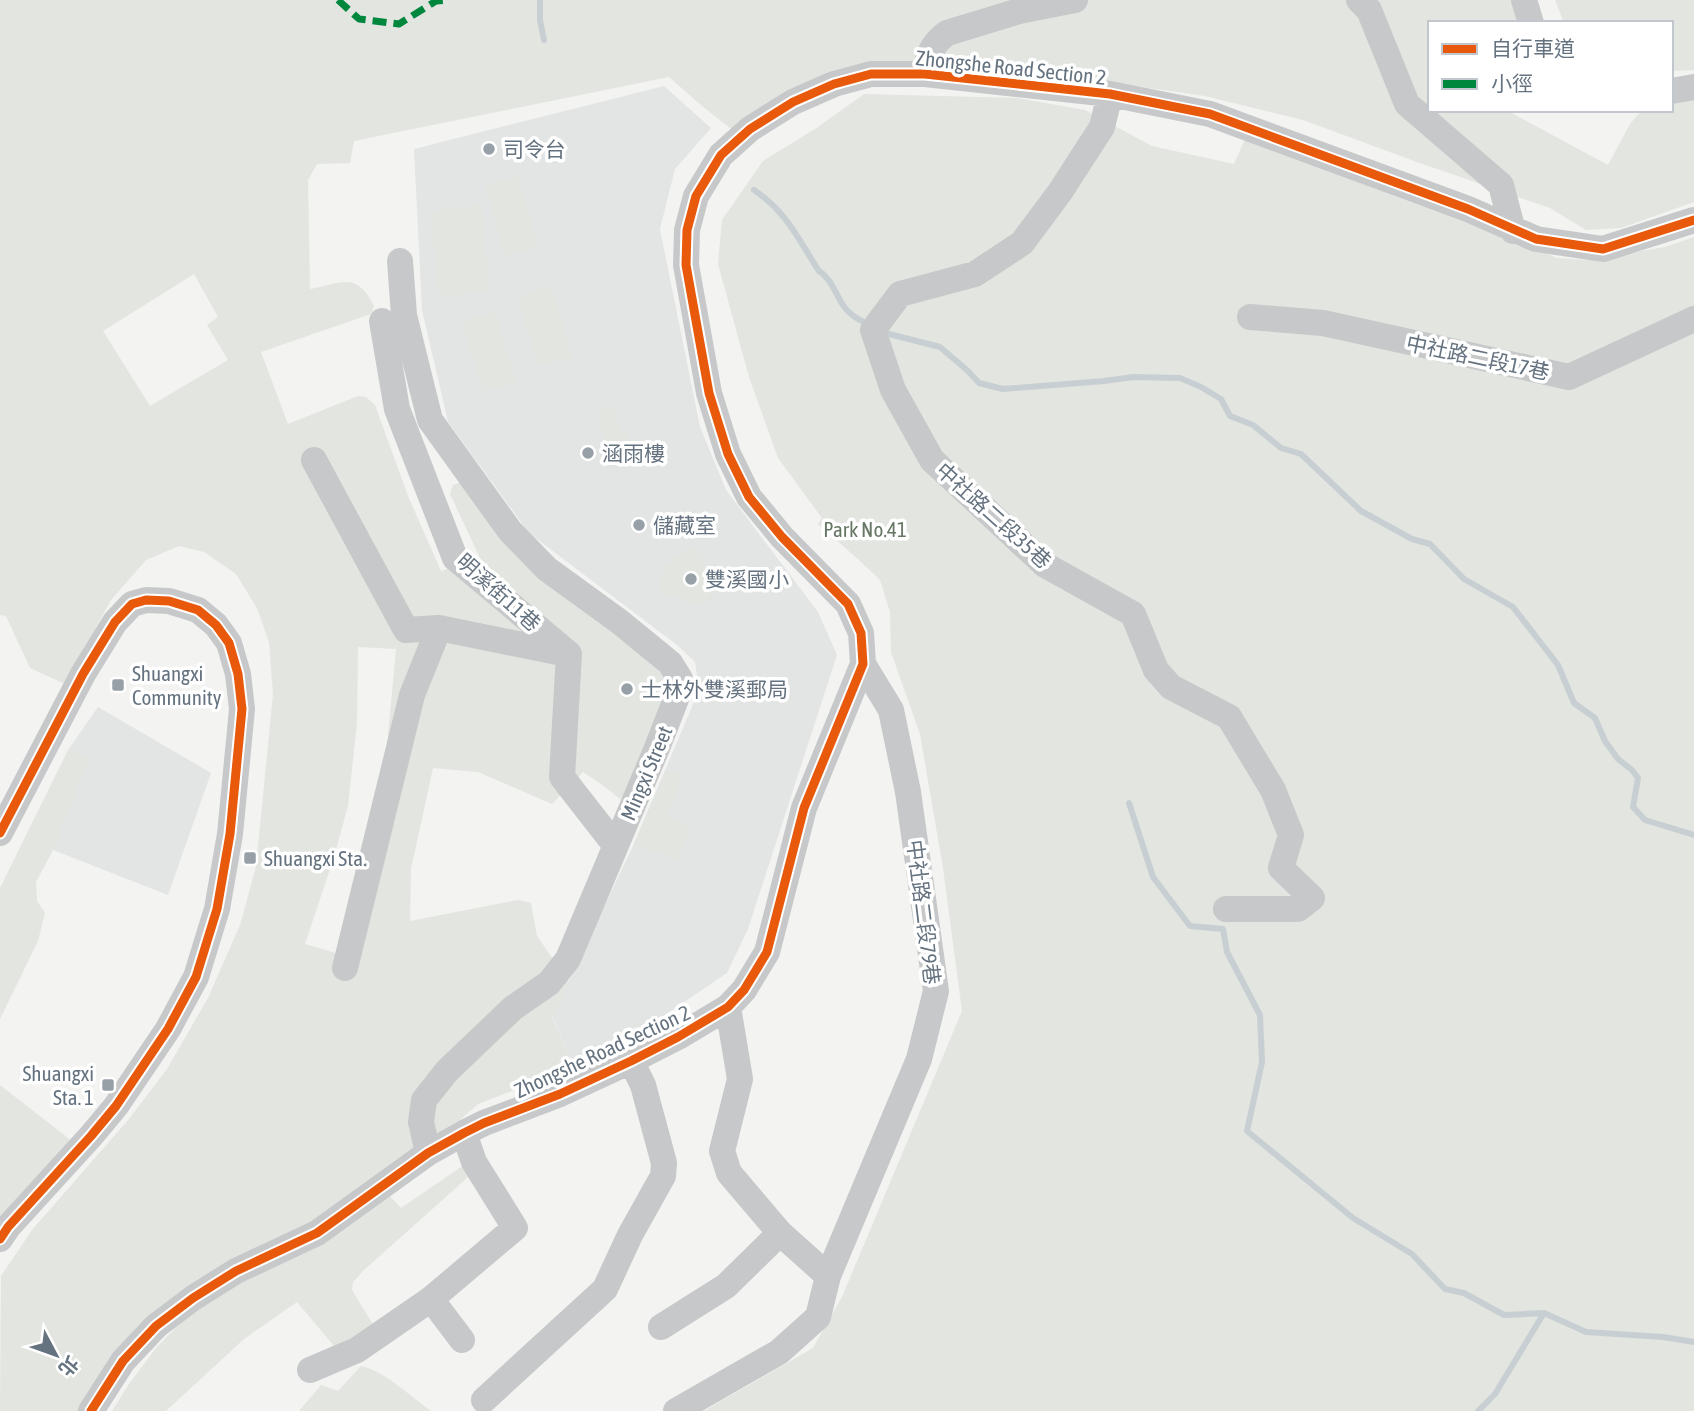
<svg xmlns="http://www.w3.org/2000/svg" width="1694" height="1411" viewBox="0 0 1694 1411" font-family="'Asap Condensed','Noto Sans TC',sans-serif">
  <rect width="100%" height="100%" fill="#f3f3f1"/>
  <path fill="#e3e4e4" d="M664,86L711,128L675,169L660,229L700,427L726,490L818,612L837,655L748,929L727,973L656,1021L574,1067L552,1016L632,848L694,702L698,682L695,662L677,645L529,533L448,422L422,310L414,149Z
    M98,707L211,773L168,895L53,850L89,758L68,750Z"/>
  <path fill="#e2e5e0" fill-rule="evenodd" d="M0,0H1517L1524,23H1430V110H1506L1608,165L1630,124L1642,110H1671V98L1694,93V202L1621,228L1586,230L1550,208L1417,162L1303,120L1205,96L1127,85L910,68L735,132L702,106L669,77L354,141L350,163L317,164L308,180L310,289C341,284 356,270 374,306L371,314L261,352L288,424L358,396L366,397L375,405L408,496L441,571L480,558L450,494L453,485L461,482L575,597L666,677L672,688L627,794L620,799L601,784L583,772L552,804L478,772L433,768L411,869L410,921L518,900L531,903L537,936L569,982L552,1017L574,1067L478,1104L434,1143L322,1221L214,1272L82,1411H0L1,1276L32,1230L129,1119L167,1069L208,998L240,925L256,867L273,694L269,642L257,608L236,574L204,552L179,546L146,560L111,600L65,684L30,668L6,616L0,615ZM194,274L218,317L207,325L228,360L150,406L103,331ZM358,647L396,649L387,746L339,954L305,944L333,860L348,806L357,723Z
    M1555,0H1694V70L1671,71V23H1564Z
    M864,94L1017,98L1085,110L1152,146L1234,164L1246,137L1399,198L1495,231L1557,258L1588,260L1665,247L1694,237V1411H704L813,1348L842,1297L962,1011L943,868L920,734L891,652L890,612L880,580L859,560L818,524L822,518L778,458L749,377L718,264L722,220L763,161L818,127Z
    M518,175L538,246L505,256L485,185Z
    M481,205L490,291L439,297L430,211Z
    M552,286L572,357L538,367L518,296Z
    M495,312L516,382L483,392L462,322Z
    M613,405L619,426L632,440L651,449L647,465H631L603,439L597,410Z
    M691,547L723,587L703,606L657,591L664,566Z
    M68,750L89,758L53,850L36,882L37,901L45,913L38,941L0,1019V888Z
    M667,769L683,775L667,818L691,826L678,860L635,844Z
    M0,1085L72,1141L0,1226Z
    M464,1165L473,1170L466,1179L364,1270L353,1282L352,1290L374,1326L372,1330L334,1346L297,1302L244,1339L166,1411H112L129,1384L156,1348L192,1311L384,1190L401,1208Z
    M361,1366C385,1371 411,1397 431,1411H299L321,1385L338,1391Z"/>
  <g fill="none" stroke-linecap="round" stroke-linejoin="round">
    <path stroke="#c8cfd2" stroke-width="6" d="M540,0V20L544,40
      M754,190C787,212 798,239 819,271C832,279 836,296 845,308C851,316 859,320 868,324
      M881,330L889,334L940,347L968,371L979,383L1003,389L1104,381L1133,377L1180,378L1201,387L1221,399L1230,416L1253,425L1281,448L1301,454L1361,511L1412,539L1430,544L1464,579L1513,607L1558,665L1574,703L1595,718L1605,741L1618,759L1632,770L1638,778L1633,807L1645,820L1694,835
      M1129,803L1153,877L1190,926L1223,929L1227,952L1260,1015L1262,1062L1247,1131L1353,1218L1412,1254L1445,1289L1464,1293L1504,1315L1544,1313L1586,1332L1663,1337L1694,1342
      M1478,1411L1495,1394L1544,1313"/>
    <path stroke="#c7c8c9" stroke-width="26" d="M1359,0L1369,10L1407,104L1501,185L1513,231
      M1524,0L1531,23
      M925,74C927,56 932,44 947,33L1019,11L1075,0
      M1671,91L1694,87
      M1110,94L1102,127L1060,192L1022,243L975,274L900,294L873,330L893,390L932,460L1045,565L1133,614L1156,670L1171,687L1229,717L1273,790L1291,835L1281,868L1312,898L1298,909H1226
      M400,261L404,315L430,420L510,531L547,569L620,622L670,663L680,679L676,699L657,748L568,959L549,983L513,1008L447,1071L424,1100L421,1122L428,1153
      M1250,317L1323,323L1569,377L1694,319
      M382,321L397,409L455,558L569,654L562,777L615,845
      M314,460L406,630L439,628L567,654
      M0,833L83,674L115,622L132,604L146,600L169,601L198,610L216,625L229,643L238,674L242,709L230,834L217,909L196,977L168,1029L116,1106L91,1136L8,1227L0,1239
      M345,968L412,695L439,628
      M728,1007L740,1079L722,1151L729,1173L780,1233L828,1276
      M661,1327L726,1286L780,1233
      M462,1340L431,1299L515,1228L474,1162L464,1133
      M310,1370L357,1350L431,1299
      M484,1400L605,1289L630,1235L663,1176L664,1163L643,1085L631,1061
      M91,1411L123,1361L156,1326L193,1298L236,1271L317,1233L428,1153L464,1133L484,1123L560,1094L631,1061L678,1037L728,1007L744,990L767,952L804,808L863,664L861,633L848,604L782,537L749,497L728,454L709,393L686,265L687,230L696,196L721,155L750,129L793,102L834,84L871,74H925L1110,94L1210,114L1468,209L1536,239L1603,249L1694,220
      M676,1411L779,1352L818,1317L828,1276L919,1059L936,991L908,792L891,710L863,664"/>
    <path stroke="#00873e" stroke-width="7" stroke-dasharray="14 7" stroke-linecap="butt" d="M338,0L359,19L399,24L436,1L449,0"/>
    <defs>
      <path id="cycleway" d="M0,833L83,674L115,622L132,604L146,600L169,601L198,610L216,625L229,643L238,674L242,709L230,834L217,909L196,977L168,1029L116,1106L91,1136L8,1227L0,1239
        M91,1411L123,1361L156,1326L193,1298L236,1271L317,1233L428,1153L464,1133L484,1123L560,1094L631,1061L678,1037L728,1007L744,990L767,952L804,808L863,664L861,633L848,604L782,537L749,497L728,454L709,393L686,265L687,230L696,196L721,155L750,129L793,102L834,84L871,74H925L1110,94L1210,114L1468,209L1536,239L1603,249L1694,220"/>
    </defs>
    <use href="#cycleway" stroke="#fff" stroke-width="13"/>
    <use href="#cycleway" stroke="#e8590c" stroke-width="9"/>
  </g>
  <g fill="#979fa7" stroke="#fff" stroke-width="2.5">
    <circle cx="489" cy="149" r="7"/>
    <circle cx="588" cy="453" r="7"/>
    <circle cx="639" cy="525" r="7"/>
    <circle cx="691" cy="579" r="7"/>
    <rect x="111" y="678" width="14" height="14" rx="3.5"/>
    <circle cx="627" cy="689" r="7"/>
    <rect x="243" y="851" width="14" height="14" rx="3.5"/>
    <rect x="101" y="1078" width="14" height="14" rx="3.5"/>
  </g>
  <g text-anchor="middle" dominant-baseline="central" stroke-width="7" stroke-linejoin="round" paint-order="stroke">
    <g font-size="21" fill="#65727f" stroke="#fff">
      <text transform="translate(1011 67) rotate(6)">Zhongshe Road Section 2</text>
      <text transform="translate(1478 357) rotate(12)">中社路二段17巷</text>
      <text transform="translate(994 515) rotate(42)">中社路二段35巷</text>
      <text transform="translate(499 592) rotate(42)">明溪街11巷</text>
      <text transform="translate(646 773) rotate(-67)">Mingxi Street</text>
      <text transform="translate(924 912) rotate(83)">中社路二段79巷</text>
      <text transform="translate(602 1051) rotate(-25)">Zhongshe Road Section 2</text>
    </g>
    <g font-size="21" fill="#65727f" stroke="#fff" text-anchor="start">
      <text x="503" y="149">司令台</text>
      <text x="602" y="453">涵雨樓</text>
      <text x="653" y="525">儲藏室</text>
      <text x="705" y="579">雙溪國小</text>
      <text x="132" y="673">Shuangxi<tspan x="132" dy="24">Community</tspan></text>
      <text x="641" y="689">士林外雙溪郵局</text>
      <text x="264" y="858">Shuangxi Sta.</text>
      <text x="94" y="1073" text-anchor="end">Shuangxi<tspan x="94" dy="24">Sta. 1</tspan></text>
    </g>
    <g font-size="21" fill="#667764" stroke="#fff">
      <text x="865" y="529">Park No.41</text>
    </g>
  </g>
  <rect x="1428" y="21" width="245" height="91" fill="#ffffff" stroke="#c1c7cc" stroke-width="2"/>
  <rect x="1442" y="44" width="35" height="10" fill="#e8590c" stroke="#c1c7cc" stroke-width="2"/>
  <text x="1491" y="56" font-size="21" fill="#65727f">自行車道</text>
  <rect x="1442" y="79" width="35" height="10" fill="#00873e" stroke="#c1c7cc" stroke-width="2"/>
  <text x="1491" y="91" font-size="21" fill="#65727f">小徑</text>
  <g transform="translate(56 1355) rotate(131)" stroke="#ffffff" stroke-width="5" paint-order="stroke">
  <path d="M0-5L12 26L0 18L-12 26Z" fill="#65727f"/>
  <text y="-10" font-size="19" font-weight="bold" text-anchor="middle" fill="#65727f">北</text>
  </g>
</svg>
